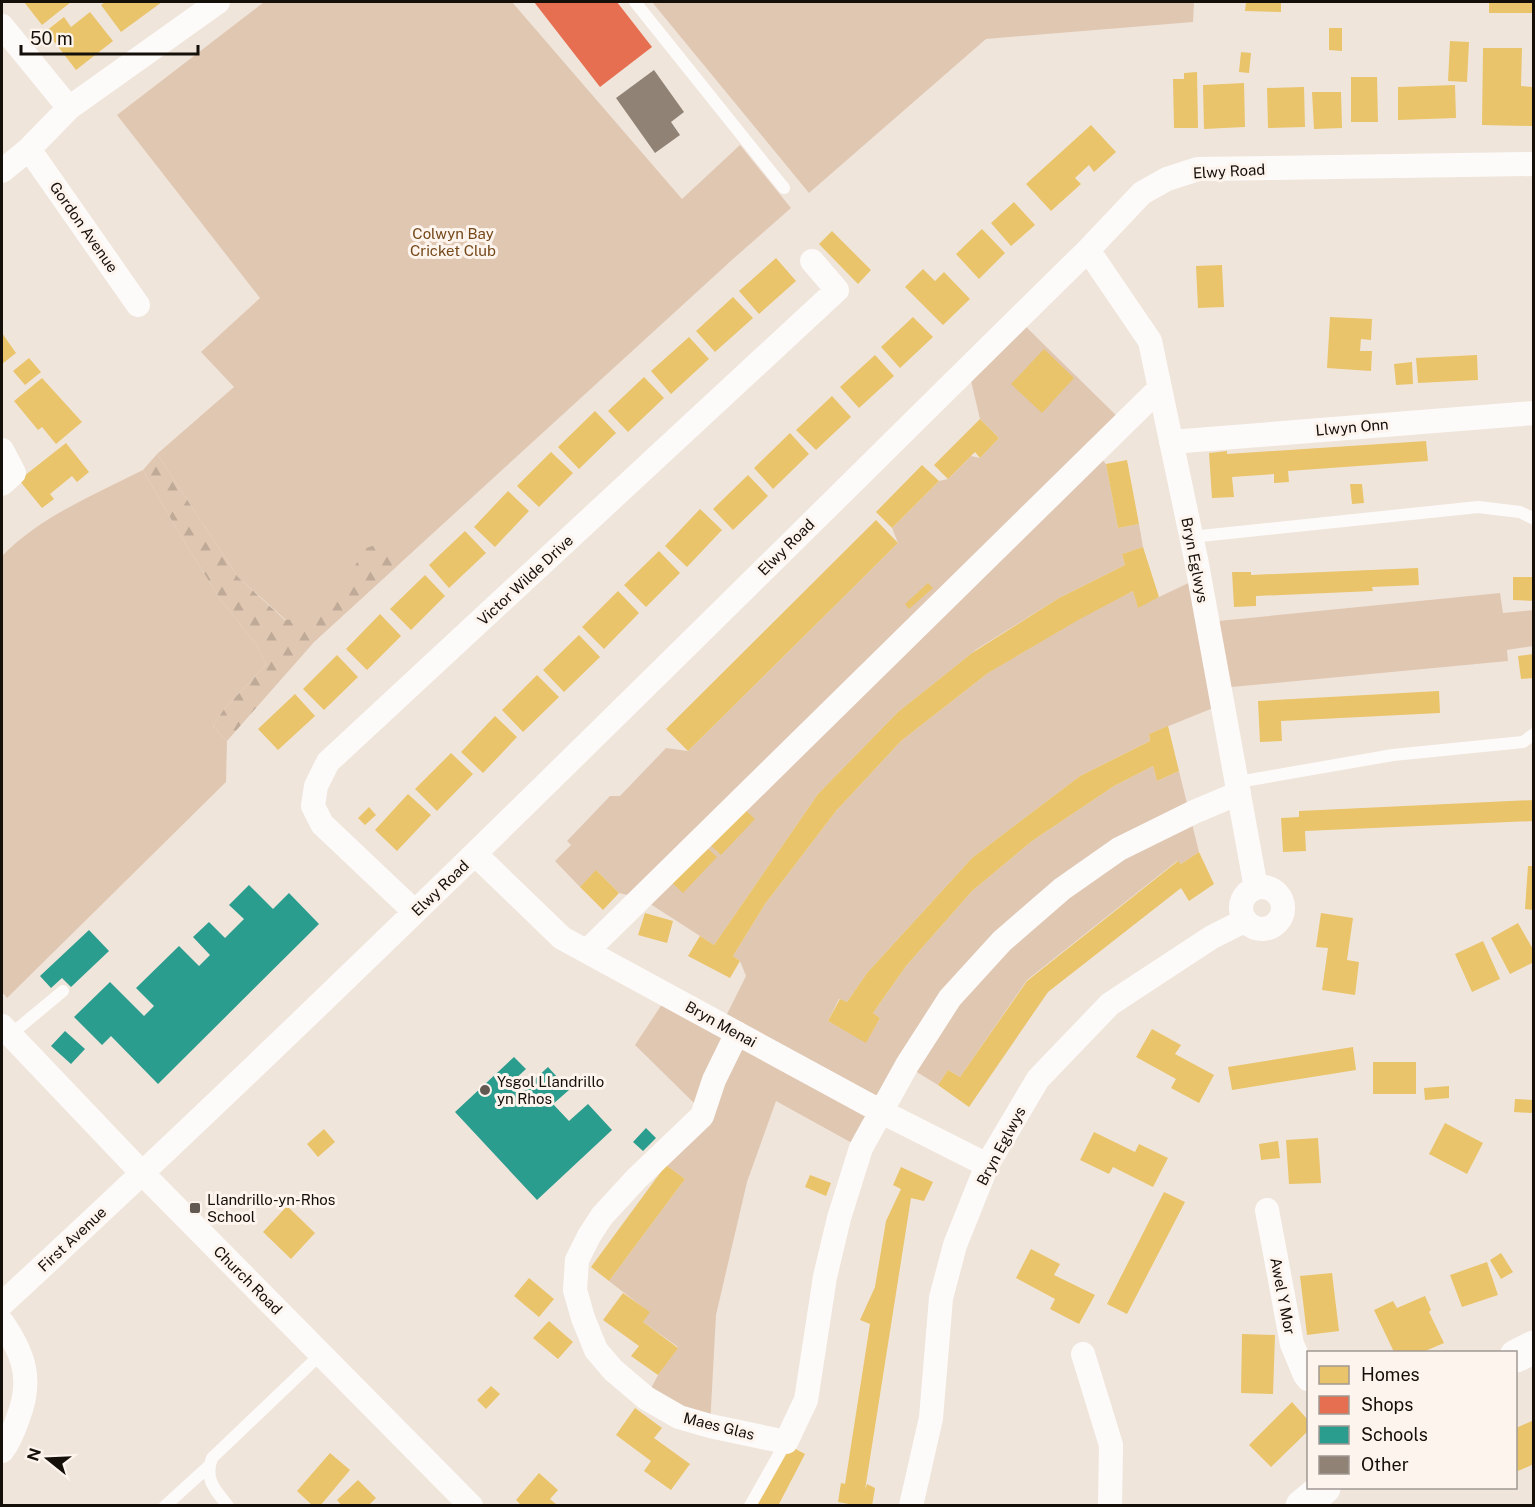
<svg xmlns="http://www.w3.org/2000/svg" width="1535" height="1507" viewBox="0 0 1535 1507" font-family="'Public Sans',sans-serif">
  <defs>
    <pattern id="forest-firs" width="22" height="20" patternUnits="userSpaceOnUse" patternTransform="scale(1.5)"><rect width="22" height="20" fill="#e0c7b2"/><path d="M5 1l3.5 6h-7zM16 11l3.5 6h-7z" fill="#bfaa98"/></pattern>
  </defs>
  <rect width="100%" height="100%" fill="#f0e5db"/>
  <path fill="#e0c7b2" d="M264,2H512L682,199L740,145L791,208L733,259L315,641L286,620L238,577L157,454L234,387L201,352L260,298L117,115Z
    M652,2H1194L1193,22L986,39L809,193Z
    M1018,319L1124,423L1096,452L1106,464L1118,528L1139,524L1143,547L1122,554L1125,565L1059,598L977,649L898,712L818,794L714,945L641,898L619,893L597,871L580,887L555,861L571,845L567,841L610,796H620L666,748L688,751L898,543L892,528L939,481L948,479L971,456L980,458L999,438L980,419L968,368Z
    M143,470L179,533L220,599L257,645L266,665L224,709L213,726L227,741L226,782L7,998L2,992V556C41,516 94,495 143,470Z
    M1199,578L1208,622L1500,593L1503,613L1533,610V646L1507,650L1508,661L1221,688L1218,706L1149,734L1150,741L1080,776L972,858L867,973L847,1002L839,999L828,1021L866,1042L880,1018L873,1013L906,966L972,891L1032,841L1114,786L1153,766L1157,781L1179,771L1199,852L1181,864L1177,861L1027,980L960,1077L948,1070L938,1085L907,1066L861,1148L776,1101L747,1182L716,1315L710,1426L646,1398L658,1375L678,1347L643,1322L649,1312L609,1281L685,1179L666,1165L702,1116L694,1103L635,1045L668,995L722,1024L746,976L740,961L733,956L765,904L836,811L901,741L988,673L1084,616L1133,591L1138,607Z"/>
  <path fill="url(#forest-firs)" d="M157,454L238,577L285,620L306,618L345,585L364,549L380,543L392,551L397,566L315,641L227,741L213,726L224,709L266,665L257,645L220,599L179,533L143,470Z"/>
  <path fill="#e9c46a" d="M24,2H71L42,25Z
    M105,2H162L121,32L101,5Z
    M1246,2H1281V12L1245,11Z
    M1489,2H1534V13H1489Z
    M90,12L113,41L76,70L46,31L64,17L71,27Z
    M1329,28H1342V51L1329,50Z
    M1450,41L1469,42L1467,82L1448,81Z
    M1483,48H1522L1521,86L1532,87V126L1482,125Z
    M1241,52L1251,53L1249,73L1239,72Z
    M1197,72L1198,128H1174L1173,79H1184V73Z
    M1351,77H1377L1378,122H1351Z
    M1244,83L1245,127L1204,129L1203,85Z
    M1455,85L1456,118L1398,120V87Z
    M1304,87L1305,127L1268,128L1267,88Z
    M1312,92H1341L1342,128L1314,129Z
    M1091,125L1116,152L1094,172L1089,165L1075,178L1081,184L1051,211L1026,184Z
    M1014,202L1035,225L1011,246L991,223Z
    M982,229L1005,253L979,279L956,254Z
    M832,231L871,270L858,284L819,244Z
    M776,258L796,281L759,314L739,291Z
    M1222,265L1224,307L1198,308L1196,266Z
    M923,269L935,281L944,272L970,299L943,325L905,287Z
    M733,297L753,318L715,352L696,331Z
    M913,317L933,337L900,368L881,347Z
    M1330,317L1372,319L1371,340L1361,339L1360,351H1372L1371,371L1327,368Z
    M2,333L16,353L2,364Z
    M689,337L709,359L671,394L651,371Z
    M1044,349L1074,378L1042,413L1011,384Z
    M875,355L894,376L859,408L840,387Z
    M1477,355L1478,380L1418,383L1416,358Z
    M29,358L41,372L25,385L13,371Z
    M1412,362L1413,384L1396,385L1394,364Z
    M644,377L664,398L628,432L608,411Z
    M42,378L82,422L56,444L42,427L38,430L14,401Z
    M832,396L851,417L816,450L796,430Z
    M595,411L616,433L579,469L558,447Z
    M980,419L999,438L980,458L975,452L948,479L934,465Z
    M790,433L809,454L773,489L754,468Z
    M1426,441L1428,461L1288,471L1289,482L1274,483V474L1232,477L1234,497L1212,498L1209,453L1227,451V454Z
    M66,443L89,472L77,482L72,476L50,494L54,499L42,508L19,480Z
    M551,452L573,473L539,507L517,486Z
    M1127,460L1139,524L1118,528L1106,464Z
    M922,465L939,481L892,528L876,512Z
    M748,475L768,496L733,530L713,509Z
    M1350,484H1362L1364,503L1352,504Z
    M508,491L529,511L495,547L474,527Z
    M700,509L722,530L687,567L665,546Z
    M876,520L898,543L688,751L666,729Z
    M465,531L486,553L449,588L429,565Z
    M1143,547L1159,597L1138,608L1133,591L1080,619L988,673L901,741L836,811L765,904L733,956L740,961L730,978L688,956L700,936L714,945L818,794L898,712L972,653L1059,598L1125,565L1122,554Z
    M659,551L680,573L646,607L624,585Z
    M1418,568L1419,585L1372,587L1373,591L1256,596V606L1234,607L1232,572H1251V575Z
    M425,575L445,596L411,630L390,609Z
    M1513,577H1534V601L1513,600Z
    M928,583L933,588L909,609L905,604Z
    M618,591L639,613L604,649L582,627Z
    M380,614L401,636L367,670L346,649Z
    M579,635L600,657L564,692L543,670Z
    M1534,654V678L1521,679L1518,656Z
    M337,655L358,677L324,710L303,689Z
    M537,675L559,697L523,732L502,710Z
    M1439,691L1440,713L1281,721L1282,741L1260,742L1258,701Z
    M295,694L315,716L278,750L258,729Z
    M495,716L517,737L483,773L461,752Z
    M1168,726L1179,771L1157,781L1153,766L1114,786L1032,841L972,891L906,966L873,1013L880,1018L866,1043L828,1021L840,999L847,1002L867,973L972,858L1080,776L1150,741L1149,734Z
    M451,753L473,774L437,811L415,789Z
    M408,794L431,815L397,851L375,830Z
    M1534,800V821L1305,831L1306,851L1283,852L1281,818L1299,817V811Z
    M741,806L755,819L721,855L707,842Z
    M369,807L376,815L365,825L358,818Z
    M703,844L717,857L683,893L669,880Z
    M1199,852L1214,884L1189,901L1181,888L1048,992L969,1107L938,1085L948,1070L960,1077L1027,981L1178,861L1181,864Z
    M1528,866H1534V910L1525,909Z
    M596,870L619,893L603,910L580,887Z
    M645,913L673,921L667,943L638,935Z
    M1321,913L1353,918L1347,960L1359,962L1355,995L1322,990L1328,948L1316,947Z
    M1518,923L1534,951V962L1510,974L1491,938Z
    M1483,941L1500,979L1472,992L1455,954Z
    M1152,1029L1181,1045L1175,1054L1214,1075L1199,1103L1171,1088L1176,1079L1136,1057Z
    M1353,1047L1356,1070L1232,1090L1228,1067Z
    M1373,1062H1416V1094H1373Z
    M1449,1086V1098L1425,1100L1424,1088Z
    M1515,1099L1533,1100L1532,1113L1514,1112Z
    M1445,1123L1483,1143L1467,1174L1429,1154Z
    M324,1129L335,1142L318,1157L307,1144Z
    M1094,1132L1135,1152L1139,1144L1168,1158L1153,1187L1113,1167L1109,1174L1080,1160Z
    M1318,1138L1321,1183L1289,1184L1286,1140Z
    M1278,1141L1280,1158L1261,1160L1259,1144Z
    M666,1165L685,1179L609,1281L591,1267Z
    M901,1167L933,1182L924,1201L911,1198L865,1490L867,1484L875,1488L872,1506H860L838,1502L841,1483L845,1484L870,1324L860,1320L875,1287L886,1221L901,1189L893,1185Z
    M810,1175L831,1183L826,1196L805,1187Z
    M1164,1192L1185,1202L1127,1314L1107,1304Z
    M287,1206L315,1233L291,1259L263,1232Z
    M1031,1249L1060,1264L1054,1275L1095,1295L1079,1324L1050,1309L1055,1299L1016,1278Z
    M1501,1253L1513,1272L1501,1279L1490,1260Z
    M1487,1262L1498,1295L1462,1307L1450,1275Z
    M1332,1273L1339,1331L1307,1335L1300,1276Z
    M529,1278L554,1299L539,1317L514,1296Z
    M623,1293L650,1312L643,1322L678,1348L658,1375L631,1356L639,1346L603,1320Z
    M1425,1296L1431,1310L1429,1312L1444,1343L1423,1352H1394L1374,1310L1393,1301L1397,1308Z
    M549,1321L573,1342L558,1359L533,1338Z
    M1242,1334L1275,1335L1273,1394L1241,1393Z
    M491,1386L500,1394L486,1409L477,1400Z
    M1292,1402L1308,1420V1431L1271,1467L1249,1445Z
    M635,1408L662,1428L654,1438L690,1464L671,1490L644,1471L651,1461L616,1435Z
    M1534,1420V1464L1518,1471L1516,1466V1444H1517L1516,1428Z
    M788,1445L805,1454L778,1506H755Z
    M330,1453L350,1470L320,1506H313L297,1491Z
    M539,1473L558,1490L550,1499L558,1506H522L516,1500Z
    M358,1480L376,1498L368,1506H342L337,1500Z"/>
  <path fill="#e76f51" d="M534,2H617L652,47L600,87Z"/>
  <path fill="#2a9d8f" d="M249,885L273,909L289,893L319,924L158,1084L111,1036L102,1045L74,1017L110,982L144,1016L154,1006L136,988L179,946L199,966L210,955L193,937L209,922L225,938L244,919L229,905Z
    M89,930L109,951L71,987L62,978L51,988L40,976Z
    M65,1031L85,1049L71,1064L51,1046Z
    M514,1057L526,1069L514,1080L523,1090L548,1067L569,1090L553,1104L569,1121L588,1104L612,1130L537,1200L455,1112Z
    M646,1128L656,1138L643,1151L633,1142Z"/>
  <path fill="#908376" d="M654,70L684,112L671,122L680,135L655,153L616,98Z"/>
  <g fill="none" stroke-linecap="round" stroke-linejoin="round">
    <path stroke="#fdfbfa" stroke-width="12" d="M635,2L784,188
      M1191,537L1478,507L1520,512L1534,519
      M1238,782L1393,755L1523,742L1534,734
      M10,1035L63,991
      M165,1506L209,1466
      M228,1506C215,1490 204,1479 212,1458L321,1354
      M750,1506L786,1442"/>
    <path stroke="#fdfbfa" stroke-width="24" d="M2,26L69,108
      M29,149L138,305
      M2,171L29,149L69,108L218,2
      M1088,250L1150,341L1196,559L1256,888
      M1171,442L1534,413
      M2,450L14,473L2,484
      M475,854L562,938L880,1111L987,1165
      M1241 908a21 21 0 1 1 42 0a21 21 0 1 1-42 0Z
      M415,912L322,824L313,806L316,786L328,762L837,290L812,261
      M587,951L1160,388
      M2,1026L143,1174L471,1506
      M737,1033L714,1080L702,1116L637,1178L602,1216L589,1236L577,1260L575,1290L583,1318L596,1350L613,1370L646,1398L679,1417L710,1426L786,1442L806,1400L825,1277L839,1218L861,1148L907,1065L950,998L1002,941L1062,889L1119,849L1194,812L1239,793
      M1267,1210L1292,1344L1305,1375L1308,1379
      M2,1304C372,962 728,604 1088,250L1142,193L1167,179L1198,169L1534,164
      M2,1322C24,1354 33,1380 18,1418C14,1430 10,1441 2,1451
      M1083,1354L1111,1445L1110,1506
      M911,1506L931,1418L941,1298L955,1245L987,1165L1038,1079L1110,1004L1212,937L1244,921"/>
    <path stroke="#fdfbfa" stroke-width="33" d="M1516,1356L1534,1347
      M1302,1506L1324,1488"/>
  </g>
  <g fill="#625a52" stroke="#fcf4ed" stroke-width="2">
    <circle cx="485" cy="1090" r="6"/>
    <rect x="189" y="1202" width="12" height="12" rx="3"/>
  </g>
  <g text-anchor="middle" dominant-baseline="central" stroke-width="6" stroke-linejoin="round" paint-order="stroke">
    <g font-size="15" fill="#150f09" stroke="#fcf4ed">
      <text transform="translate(1229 171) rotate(-3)">Elwy Road</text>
      <text transform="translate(84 227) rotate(55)">Gordon Avenue</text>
      <text transform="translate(1352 427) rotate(-5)">Llwyn Onn</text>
      <text transform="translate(786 547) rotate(-45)">Elwy Road</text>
      <text transform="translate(1195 560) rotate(79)">Bryn Eglwys</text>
      <text transform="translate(525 580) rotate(-43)">Victor Wilde Drive</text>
      <text transform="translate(440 888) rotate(-44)">Elwy Road</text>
      <text transform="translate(721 1024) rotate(29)">Bryn Menai</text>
      <text transform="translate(1001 1146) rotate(-62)">Bryn Eglwys</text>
      <text transform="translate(72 1239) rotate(-43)">First Avenue</text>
      <text transform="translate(248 1280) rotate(45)">Church Road</text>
      <text transform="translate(1283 1296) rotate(79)">Awel Y Mor</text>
      <text transform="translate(719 1426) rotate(14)">Maes Glas</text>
    </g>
    <g font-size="15" fill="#75481a" stroke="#fcf4ed">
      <text x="453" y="233">Colwyn Bay<tspan x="453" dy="17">Cricket Club</tspan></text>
    </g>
    <g font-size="15" fill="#150f09" stroke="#fcf4ed" text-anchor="start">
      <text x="497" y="1081">Ysgol Llandrillo<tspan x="497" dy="17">yn Rhos</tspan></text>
      <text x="207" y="1199">Llandrillo-yn-Rhos<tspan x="207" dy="17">School</tspan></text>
    </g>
  </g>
  <rect width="1535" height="1507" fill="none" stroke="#150f09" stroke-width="6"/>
  <rect x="1307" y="1351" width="210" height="138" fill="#fcf4ed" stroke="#a09892" stroke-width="1.5"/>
  <rect x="1319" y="1366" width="30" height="18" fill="#e9c46a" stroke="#a09892" stroke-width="1.5"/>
  <text x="1361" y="1381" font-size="18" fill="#150f09">Homes</text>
  <rect x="1319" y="1396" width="30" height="18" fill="#e76f51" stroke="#a09892" stroke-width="1.5"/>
  <text x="1361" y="1411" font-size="18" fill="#150f09">Shops</text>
  <rect x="1319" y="1426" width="30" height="18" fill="#2a9d8f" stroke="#a09892" stroke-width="1.5"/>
  <text x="1361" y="1441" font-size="18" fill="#150f09">Schools</text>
  <rect x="1319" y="1456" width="30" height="18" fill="#908376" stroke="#a09892" stroke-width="1.5"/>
  <text x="1361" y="1471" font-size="18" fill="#150f09">Other</text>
  <g transform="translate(48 1459) rotate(288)" stroke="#fcf4ed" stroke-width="4.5" paint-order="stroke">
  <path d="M0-4.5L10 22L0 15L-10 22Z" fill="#150f09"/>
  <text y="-9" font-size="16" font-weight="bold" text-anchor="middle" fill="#150f09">N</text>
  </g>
  <path d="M21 45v9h177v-9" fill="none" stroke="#150f09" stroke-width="3"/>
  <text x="30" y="45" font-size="18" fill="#150f09" stroke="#fcf4ed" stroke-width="4.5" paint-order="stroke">50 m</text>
</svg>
